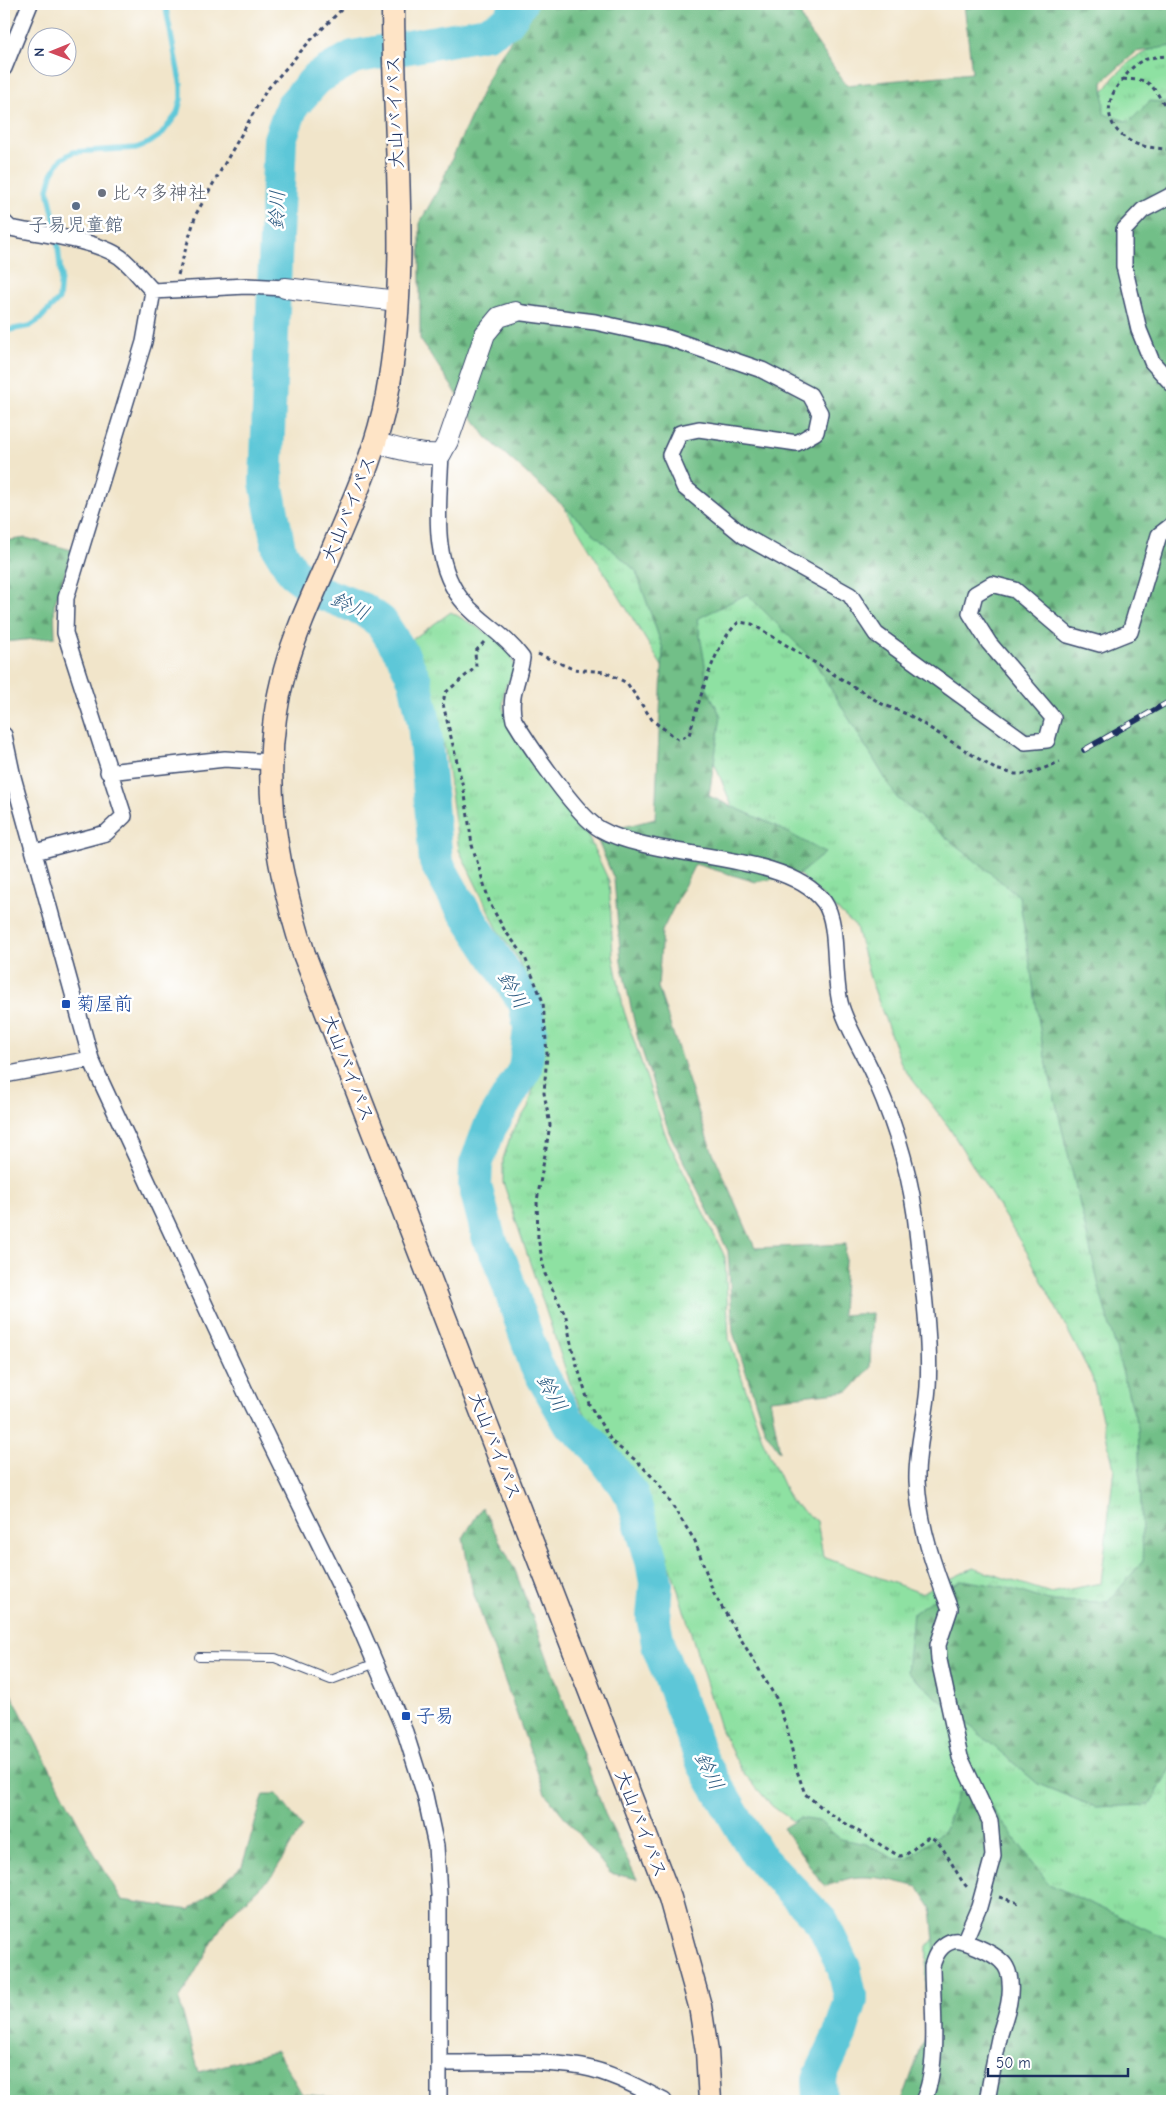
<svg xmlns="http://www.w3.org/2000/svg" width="1176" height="2105" viewBox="0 0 1176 2105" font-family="'Comic Neue','Klee One',sans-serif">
  <defs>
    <pattern id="grass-tufts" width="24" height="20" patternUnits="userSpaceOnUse" patternTransform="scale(1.25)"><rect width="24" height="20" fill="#8ee1a2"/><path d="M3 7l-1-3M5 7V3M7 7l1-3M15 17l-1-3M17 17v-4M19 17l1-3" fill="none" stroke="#7ac18e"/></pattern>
    <pattern id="forest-firs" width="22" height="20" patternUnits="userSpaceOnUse" patternTransform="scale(1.25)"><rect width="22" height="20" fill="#72bf88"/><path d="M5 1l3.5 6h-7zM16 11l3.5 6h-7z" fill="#5d9c72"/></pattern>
  </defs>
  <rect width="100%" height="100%" fill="#fff"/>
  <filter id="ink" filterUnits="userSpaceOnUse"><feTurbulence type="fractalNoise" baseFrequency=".02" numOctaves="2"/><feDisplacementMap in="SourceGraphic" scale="10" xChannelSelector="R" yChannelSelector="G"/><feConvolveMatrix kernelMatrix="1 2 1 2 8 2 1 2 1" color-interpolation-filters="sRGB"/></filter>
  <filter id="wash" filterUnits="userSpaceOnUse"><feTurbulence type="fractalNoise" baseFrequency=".0096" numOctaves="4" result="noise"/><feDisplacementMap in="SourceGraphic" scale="20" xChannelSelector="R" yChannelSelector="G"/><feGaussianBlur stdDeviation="1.12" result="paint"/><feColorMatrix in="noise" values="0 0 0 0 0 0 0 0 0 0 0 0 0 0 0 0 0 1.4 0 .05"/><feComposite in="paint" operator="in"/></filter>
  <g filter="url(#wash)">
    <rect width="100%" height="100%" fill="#f1e5ca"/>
    <path fill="url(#grass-tufts)" stroke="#548880" d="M1172,39V2101L926,1994L927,1947L946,1924L937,1883L836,1852L772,1806L742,1771L721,1731L671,1568L636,1483L598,1437L573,1392L503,1182V1159L511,1134L528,1107L537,1075L541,1044L538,1014L532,988L517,957L499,932L459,850L445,749L403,646L451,612L496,638L511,653L515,670L504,689L503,709L518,735L582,824L609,881L613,956L624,1011L666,1136L725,1257L729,1339L763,1441L791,1502L817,1521L823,1557L921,1593L973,1568L1051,1593L1101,1583L1114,1468L1092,1377L1028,1254L948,1126L902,1066L870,978L856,927L736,816L700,728L451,323L1082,124L1114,77L1133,59Z"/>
    <path fill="url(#forest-firs)" stroke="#467773" d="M536,4H796L805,25L846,85L972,73L964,4H1172V46L1136,52L1103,81L1104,114L1129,122L1150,101L1172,103V1765L1150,1805L1095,1807L1038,1784L907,1672L913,1613L961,1580L1005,1587L1049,1601L1108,1602L1143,1561L1138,1428L1101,1295L1043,1048L1019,896L897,798L814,661L747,594L697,619L705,664L706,687L721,716L709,796L774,825L825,853L798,875L756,882L695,864L662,931L658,987L708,1141L755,1248L846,1244L842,1315L872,1313L870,1368L849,1391L770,1399L780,1452L765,1431L733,1332L728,1251L669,1132L638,1039L621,962L614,879L597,839L619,828L655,819L663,649L636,571L486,437L420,339V222L438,190L494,65Z
      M26,538L72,550L54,606L55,637L4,642V541Z
      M482,1507L515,1570L605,1814L637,1879L610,1873L545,1793L473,1592L463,1538Z
      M4,1685L8,1688L93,1851L122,1900L190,1910L242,1866L264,1794H277L302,1827L272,1876L227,1917L179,2000L199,2072L277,2051L302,2094L341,2098L340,2101H4Z
      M958,1792L983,1796L1049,1884L1172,1941V2101H902L939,1997L931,1907L918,1887C898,1882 872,1874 851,1878C841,1880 834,1885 824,1886L783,1828L799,1818L819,1821L840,1839L866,1844L895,1859H908L945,1830Z"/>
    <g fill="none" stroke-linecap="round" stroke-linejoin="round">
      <path stroke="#5dc7d8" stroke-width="5.5" d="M4,331L30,326L39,320L59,299L61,276L56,228L48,189L52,174L60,160L73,152L136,148L149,143L161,135L177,114L181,99V86L165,4"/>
      <path stroke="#5dc7d8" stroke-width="34" d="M520,4L507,22L487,33L353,57L317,78L292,106L280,139L266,482L279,549L293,572L319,592L364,610L381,622L402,654L415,681L424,723L436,862L457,900L525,1003L530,1028L525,1069L490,1127L476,1164L475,1185L478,1197L489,1239L501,1262L536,1365L569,1422L596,1447L632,1495L652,1561L656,1583L653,1617L659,1648L703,1763L757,1854L822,1922L844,1968L851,2000L841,2032L819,2079L820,2101"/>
    </g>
  </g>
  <g filter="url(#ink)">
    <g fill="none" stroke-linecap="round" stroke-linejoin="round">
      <defs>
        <path id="service" d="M199,1657L275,1658L331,1680L376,1663"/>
        <path id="minor" d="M4,68L30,4
          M1172,195L1143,210L1124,230V266L1139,330L1152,362L1172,384
          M4,222L10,228C40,234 96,240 120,257C132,266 142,280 153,291L246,286L285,288
          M515,312L595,322L668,338L762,370L810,395L820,413L816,432L797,443L699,429L680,433L670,455L684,487L744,536L850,595L876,634L1025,742L1047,740L1053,718L989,643L970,613L975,594L992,584L1015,590L1068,635L1100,644L1130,632L1159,535L1172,525
          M441,454C439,504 429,565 466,605C485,625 504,634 522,658C519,680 508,697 514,720C529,745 577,816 600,829C656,861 785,850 824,902C840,924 832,977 841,1006C849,1032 866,1056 876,1081C897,1129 912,1180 917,1231C922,1278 931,1340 928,1387C926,1418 916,1449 917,1481C919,1525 934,1568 950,1609L938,1645L939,1660L960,1757L990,1821L993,1856L979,1907L964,1942
          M4,735L13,777L91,1059L99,1077L251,1404L359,1625L405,1732L425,1795L436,1846L439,1895V2101
          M108,772L225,759L270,762
          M35,852L106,833L124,816L65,633L66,598L144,342L153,291
          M4,1075L91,1059
          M440,2063C486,2063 537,2060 582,2067C611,2072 639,2088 664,2101
          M923,2101C940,2067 932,2004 932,1966C935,1955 941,1944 953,1941C963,1938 994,1954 1001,1961C1007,1966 1010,1975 1010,1982C1012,2000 1005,2017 1000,2034C995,2056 991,2079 987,2101"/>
        <path id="tertiary" d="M285,288L398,301
          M376,443C397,448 419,456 441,454L448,441L485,334L499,317L515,312"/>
        <path id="secondary" d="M393,4C393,134 411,266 387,395C376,455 349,509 326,565C311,599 295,634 285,670C258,766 274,861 304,954L670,1898L700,2006L707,2051L710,2101"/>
      </defs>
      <use href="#service" stroke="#3b4a6e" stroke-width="10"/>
      <use href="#minor" stroke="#3b4a6e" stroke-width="18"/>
      <use href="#tertiary" stroke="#3b4a6e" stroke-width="22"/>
      <use href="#secondary" stroke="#3b4a6e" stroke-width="25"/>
      <path stroke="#3b4a6e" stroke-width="3" stroke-dasharray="4 4" stroke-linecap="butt" d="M1172,56C1161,56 1148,57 1138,63C1132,67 1127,74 1122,80C1104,101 1104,126 1130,141C1141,148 1160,148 1172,150
        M1123,79C1130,80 1138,79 1144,81C1157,86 1160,104 1172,111
        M178,275L196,214L266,91L309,42L347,4
        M484,642L475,652L476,667L445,693L443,704L465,795L472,845L490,904L505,931L524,955L543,1002L547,1054L544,1093L550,1125L537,1201L538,1238L545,1274L566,1317L572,1349L589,1404L612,1442L638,1462L658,1483L695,1541L714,1594L776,1698L787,1728L796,1768L805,1794L830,1814L899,1856C911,1856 918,1841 930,1837C945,1843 954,1873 967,1887
        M538,654L573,669L605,672L627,683L653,721L678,739L689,735C699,703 714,642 739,622L752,624L882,704L909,715L995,769L1015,774H1029L1060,762
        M999,1897L1022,1904"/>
      <use href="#service" stroke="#fff" stroke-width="8"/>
      <use href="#minor" stroke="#fff" stroke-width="15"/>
      <use href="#tertiary" stroke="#fff" stroke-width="20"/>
      <use href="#secondary" stroke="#fee4c6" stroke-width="22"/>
      <defs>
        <path id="rail" d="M1084,750L1172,700"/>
      </defs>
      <use href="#rail" stroke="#1b2f5e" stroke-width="5.5"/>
      <use href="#rail" stroke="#fff" stroke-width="4" stroke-dasharray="11" stroke-linecap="butt"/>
    </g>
  </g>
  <circle fill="#6b7280" stroke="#fff" stroke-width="2" cx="102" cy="193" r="5"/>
  <circle fill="#5c6f8a" stroke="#fff" stroke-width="2" cx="76" cy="206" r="5"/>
  <g fill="#1a4fb4" stroke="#fff" stroke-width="2">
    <rect x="61" y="999" width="10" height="10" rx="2.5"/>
    <rect x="401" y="1711" width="10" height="10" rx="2.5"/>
  </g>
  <g text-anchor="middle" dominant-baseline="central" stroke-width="5" stroke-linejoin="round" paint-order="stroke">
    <g font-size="19" fill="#1b2f5e" stroke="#fff">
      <text transform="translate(395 112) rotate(-92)">大山バイパス</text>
      <text transform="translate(349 509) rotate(-68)">大山バイパス</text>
      <text transform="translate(348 1068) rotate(69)">大山バイパス</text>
      <text transform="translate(495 1446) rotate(69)">大山バイパス</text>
      <text transform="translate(641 1824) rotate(69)">大山バイパス</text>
    </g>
    <g font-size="19" fill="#5b616d" stroke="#fff" text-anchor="start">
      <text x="112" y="193">比々多神社</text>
    </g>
    <g font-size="19" fill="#4e5e75" stroke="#fff">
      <text x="76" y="225">子易児童館</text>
    </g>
    <g font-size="19" fill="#164399" stroke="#fff" text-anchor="start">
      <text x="76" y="1004">菊屋前</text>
      <text x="416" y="1716">子易</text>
    </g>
    <g font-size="20" font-style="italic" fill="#2f5d83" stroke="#fff">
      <text transform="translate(277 210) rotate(-88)">鈴川</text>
      <text transform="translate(350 606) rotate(26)">鈴川</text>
      <text transform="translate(513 990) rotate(60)">鈴川</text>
      <text transform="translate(552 1393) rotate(60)">鈴川</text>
      <text transform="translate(709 1771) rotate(63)">鈴川</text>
    </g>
  </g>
  <rect width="1176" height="2105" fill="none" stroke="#fff" stroke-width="20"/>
  <g transform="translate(52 52) rotate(269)"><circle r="24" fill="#ffffff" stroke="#a4acbf"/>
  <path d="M0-4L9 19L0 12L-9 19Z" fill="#d1495b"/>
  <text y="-8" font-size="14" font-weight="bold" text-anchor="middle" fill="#1b2f5e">N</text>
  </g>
  <path d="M988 2068v8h140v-8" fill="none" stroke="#1b2f5e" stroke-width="2.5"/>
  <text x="996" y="2068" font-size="15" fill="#1b2f5e" stroke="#ffffff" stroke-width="4" paint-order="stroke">50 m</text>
</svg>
